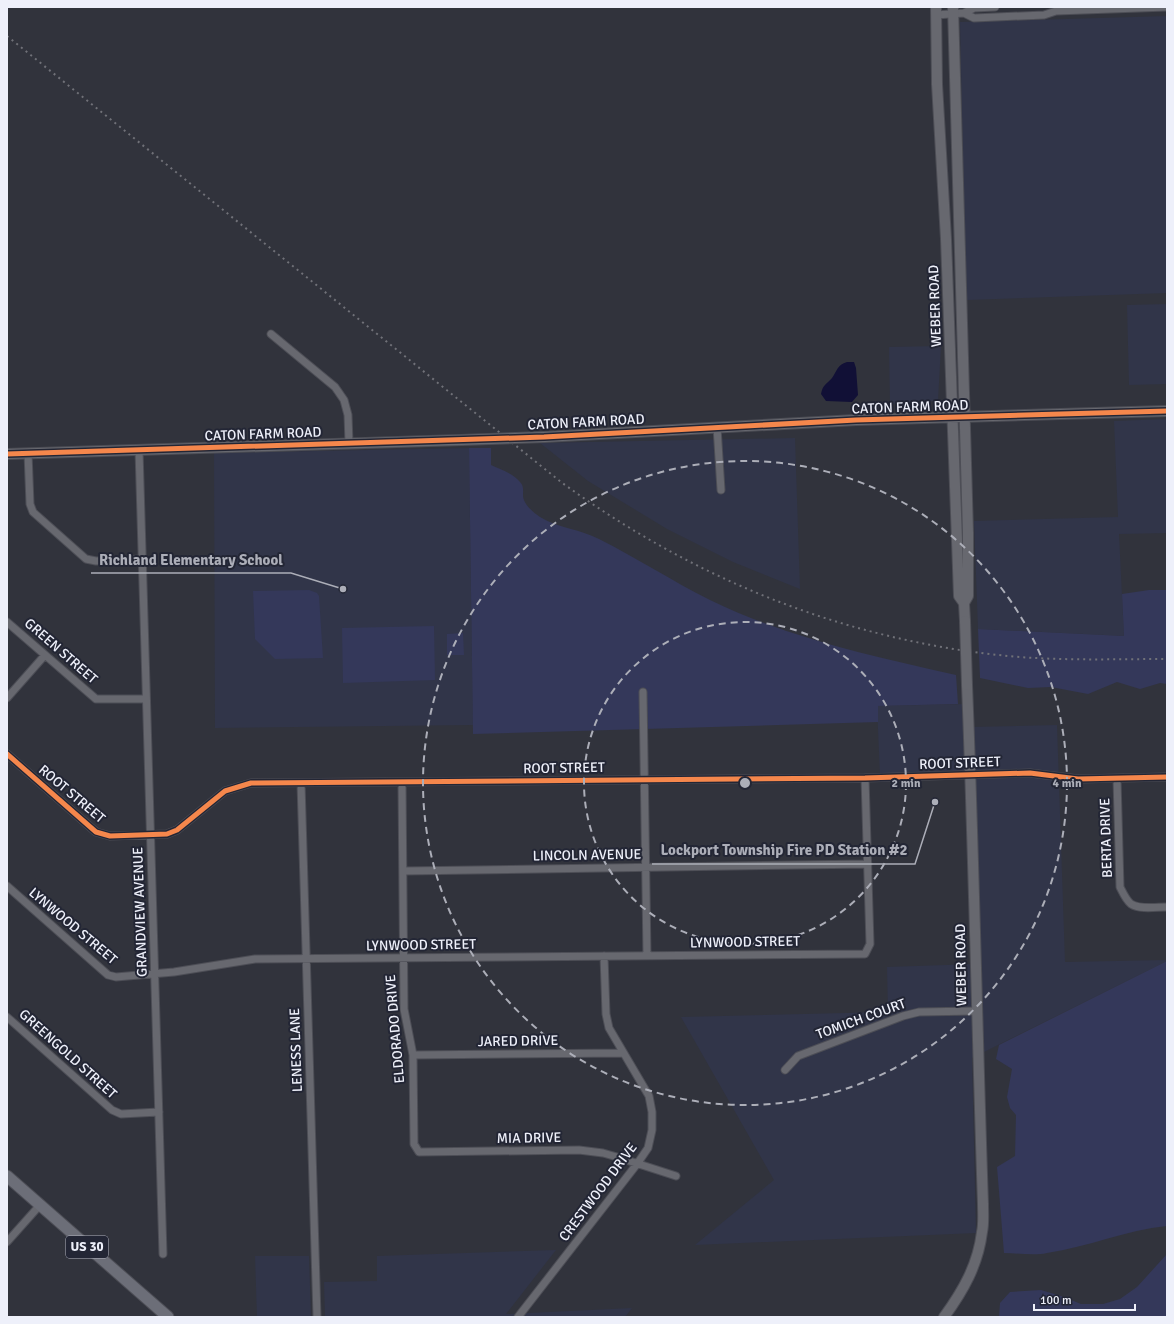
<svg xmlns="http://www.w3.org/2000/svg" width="1174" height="1324" viewBox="0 0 1174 1324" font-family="Signika,sans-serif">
  <rect width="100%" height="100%" fill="#31333c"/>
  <path fill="#313549" d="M1167,16V293L966,300L960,22Z
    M1167,304V384L1129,385L1127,305Z
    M941,346L938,401L890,404L889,347Z
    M1167,419V533L1119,534L1124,636L978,629L974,521L1118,517L1114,421Z
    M795,438L800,589L733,562L667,529L588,481L540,443Z
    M469,448L473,725L215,728L214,453Z
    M965,704L969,773L880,775L877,706Z
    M1057,725L1065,962L1167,960V961L972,1058L976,1233L695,1245L774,1180L681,1017L888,1012L887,967L977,964L970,727Z
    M556,1250L506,1314L632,1308L625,1317H325L324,1282L377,1281V1256Z
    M255,1256H309L311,1317H257Z"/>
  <path fill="#34385a" d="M469,448H491V465C500,469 514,474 520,482C524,486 523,491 523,496C524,505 533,512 540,517C558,528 580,529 599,539C637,558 672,581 710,600C788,638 872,656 956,675L958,704L878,706V722L473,734Z
    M309,590L317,593L319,596L323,658L275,659L255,639L253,591Z
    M1149,590H1167V684L1160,683L1140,689L1117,682L1088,694L1051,687L1028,688L980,678L978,629L1124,636L1122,594Z
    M434,626L435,680L343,683L342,628Z
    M463,633L464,655H447V634Z
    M1167,961V1226C1126,1230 1088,1247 1047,1253C1034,1256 1018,1253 1004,1253L997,1167L1015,1156L1016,1115L1010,1108L1007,1097L1012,1069L996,1059L999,1045Z
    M1167,1254V1317H999L1000,1303L1010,1292L1041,1290L1064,1297L1081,1304H1103L1120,1299L1137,1287Z"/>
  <path fill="#111036" d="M847,362H854L856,368L858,395L852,402L826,401L821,394C823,384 826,385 832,378C837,371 837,365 847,362Z"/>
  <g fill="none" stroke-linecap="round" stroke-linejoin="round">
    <defs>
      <path id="street" d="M964,13L974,18L1044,15L1056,11L1167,7
        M936,15L964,13L974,8L995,7
        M271,334L335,387L344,400L348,415L349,443
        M717,427L721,490
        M139,450L163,1254
        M28,453L30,504L33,512L86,559L96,561L142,559
        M7,622L96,699H146
        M643,692L647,956
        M7,698L45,655
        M7,754L96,832L110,836L167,834L177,830L225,791L251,783L865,778L1030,773L1078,779L1167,777
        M1117,779L1120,887C1123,893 1126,900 1131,904C1140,910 1157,907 1167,907
        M402,782L404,1009L413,1055L414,1144L419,1152L579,1150L603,1153L617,1157L676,1176
        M301,783L317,1317
        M403,871L868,864
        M7,886L108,975L116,977L174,972L255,959L865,954L870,944L865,778
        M7,1017L112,1110L121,1114L159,1112
        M413,1055L623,1053
        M785,1070L798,1056L903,1016L919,1012L976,1011
        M7,1242L40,1205
        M518,1317L637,1164L648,1148L652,1130V1112L649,1096L609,1028L606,1014L604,956"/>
      <path id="secondary" d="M936,7L937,84L946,239L959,596L964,603L965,621
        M953,7L968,533V596L964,603
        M544,437L856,420L1167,411
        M7,454L461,440
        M944,1317C963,1291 978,1265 982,1232C984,1223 983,1213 983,1204C977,1031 974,858 967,685"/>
      <path id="primary" d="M7,1176L168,1317"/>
    </defs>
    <use href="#street" stroke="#4d4e56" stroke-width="9"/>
    <use href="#secondary" stroke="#4d4e56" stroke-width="12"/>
    <use href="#primary" stroke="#4d4e56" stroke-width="13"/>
    <use href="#street" stroke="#67686f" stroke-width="7"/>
    <use href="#secondary" stroke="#67686f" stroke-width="10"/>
    <use href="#primary" stroke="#6c6e78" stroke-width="11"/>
    <path stroke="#707178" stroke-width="2" stroke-dasharray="2 4" stroke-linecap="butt" d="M7,36L561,482C694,579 844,640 1008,656C1061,661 1114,659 1167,659"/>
    <defs>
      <path id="secondary-bridge" d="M461,440L544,437
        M965,621L967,685"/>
    </defs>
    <use href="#secondary-bridge" stroke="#4d4e56" stroke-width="12" stroke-linecap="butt"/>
    <use href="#secondary-bridge" stroke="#67686f" stroke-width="10"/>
    <defs>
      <path id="cycleway" d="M7,454L544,437L856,420L1167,411
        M7,754L96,832L110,836L167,834L177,830L225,791L251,783L865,778L1030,773L1078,779L1167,777"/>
    </defs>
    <use href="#cycleway" stroke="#232635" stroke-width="8"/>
    <use href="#cycleway" stroke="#f5874c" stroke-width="5"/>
  </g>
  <g fill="none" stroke="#acaeb8" stroke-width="2" stroke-dasharray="7 5">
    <circle cx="745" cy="783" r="161"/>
    <circle cx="745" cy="783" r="322"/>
  </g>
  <g text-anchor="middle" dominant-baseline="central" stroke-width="4" stroke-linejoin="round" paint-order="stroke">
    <rect fill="#232635" stroke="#b1b3bf" stroke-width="1" x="66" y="1236" width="42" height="22" rx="3"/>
    <g font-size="13" font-weight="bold" fill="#eef0fa">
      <text x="87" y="1247">US 30</text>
    </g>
    <g font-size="14" fill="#eef0fa" stroke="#232635">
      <text transform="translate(935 306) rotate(-92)">WEBER ROAD</text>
      <text transform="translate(910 407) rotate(-2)">CATON FARM ROAD</text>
      <text transform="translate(586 422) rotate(-3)">CATON FARM ROAD</text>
      <text transform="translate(263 434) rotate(-2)">CATON FARM ROAD</text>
      <text transform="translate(61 651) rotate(41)">GREEN STREET</text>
      <text transform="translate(960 763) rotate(-2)">ROOT STREET</text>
      <text transform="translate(564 768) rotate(-1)">ROOT STREET</text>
      <text transform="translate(72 794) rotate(40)">ROOT STREET</text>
      <text transform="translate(1106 838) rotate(-92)">BERTA DRIVE</text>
      <text transform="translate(587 855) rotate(-1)">LINCOLN AVENUE</text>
      <text transform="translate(140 912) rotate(-92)">GRANDVIEW AVENUE</text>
      <text transform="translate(73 926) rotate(40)">LYNWOOD STREET</text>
      <text transform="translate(745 942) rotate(-1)">LYNWOOD STREET</text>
      <text transform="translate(421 945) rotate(-1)">LYNWOOD STREET</text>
      <text transform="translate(961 965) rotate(-91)">WEBER ROAD</text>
      <text transform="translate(861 1019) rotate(-20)">TOMICH COURT</text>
      <text transform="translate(395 1029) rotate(-95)">ELDORADO DRIVE</text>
      <text transform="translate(518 1041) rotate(-1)">JARED DRIVE</text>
      <text transform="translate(296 1050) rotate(-92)">LENESS LANE</text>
      <text transform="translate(68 1054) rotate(42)">GREENGOLD STREET</text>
      <text transform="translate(529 1138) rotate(-1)">MIA DRIVE</text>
      <text transform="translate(598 1192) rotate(-53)">CRESTWOOD DRIVE</text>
    </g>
  </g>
  <circle cx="745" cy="783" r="6" fill="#acaeb8" stroke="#232635" stroke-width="2"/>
  <g font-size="12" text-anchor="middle" font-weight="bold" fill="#acaeb8" stroke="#232635" stroke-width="4" stroke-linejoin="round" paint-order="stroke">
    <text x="906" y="787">2 min</text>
    <text x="1067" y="787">4 min</text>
  </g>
  <path fill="none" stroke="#acaeb8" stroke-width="1.5" d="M343 589L291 573H91M935 802L915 864H652"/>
  <g fill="#acaeb8" stroke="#232635" stroke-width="1.5">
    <circle cx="343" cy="589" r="4"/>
    <circle cx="935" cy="802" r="4"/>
  </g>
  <g font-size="15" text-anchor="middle" font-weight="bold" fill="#acaeb8" stroke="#232635" stroke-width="4" stroke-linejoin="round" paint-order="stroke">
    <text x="191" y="565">Richland Elementary School</text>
    <text x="784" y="855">Lockport Township Fire PD Station #2</text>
  </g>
  <rect width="1174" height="1324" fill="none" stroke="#eef0fa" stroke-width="16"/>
  <path d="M1034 1304v6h101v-6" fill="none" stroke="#eef0fa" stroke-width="2"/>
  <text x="1040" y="1304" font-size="12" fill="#eef0fa" stroke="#232635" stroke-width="3" paint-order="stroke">100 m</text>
</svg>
